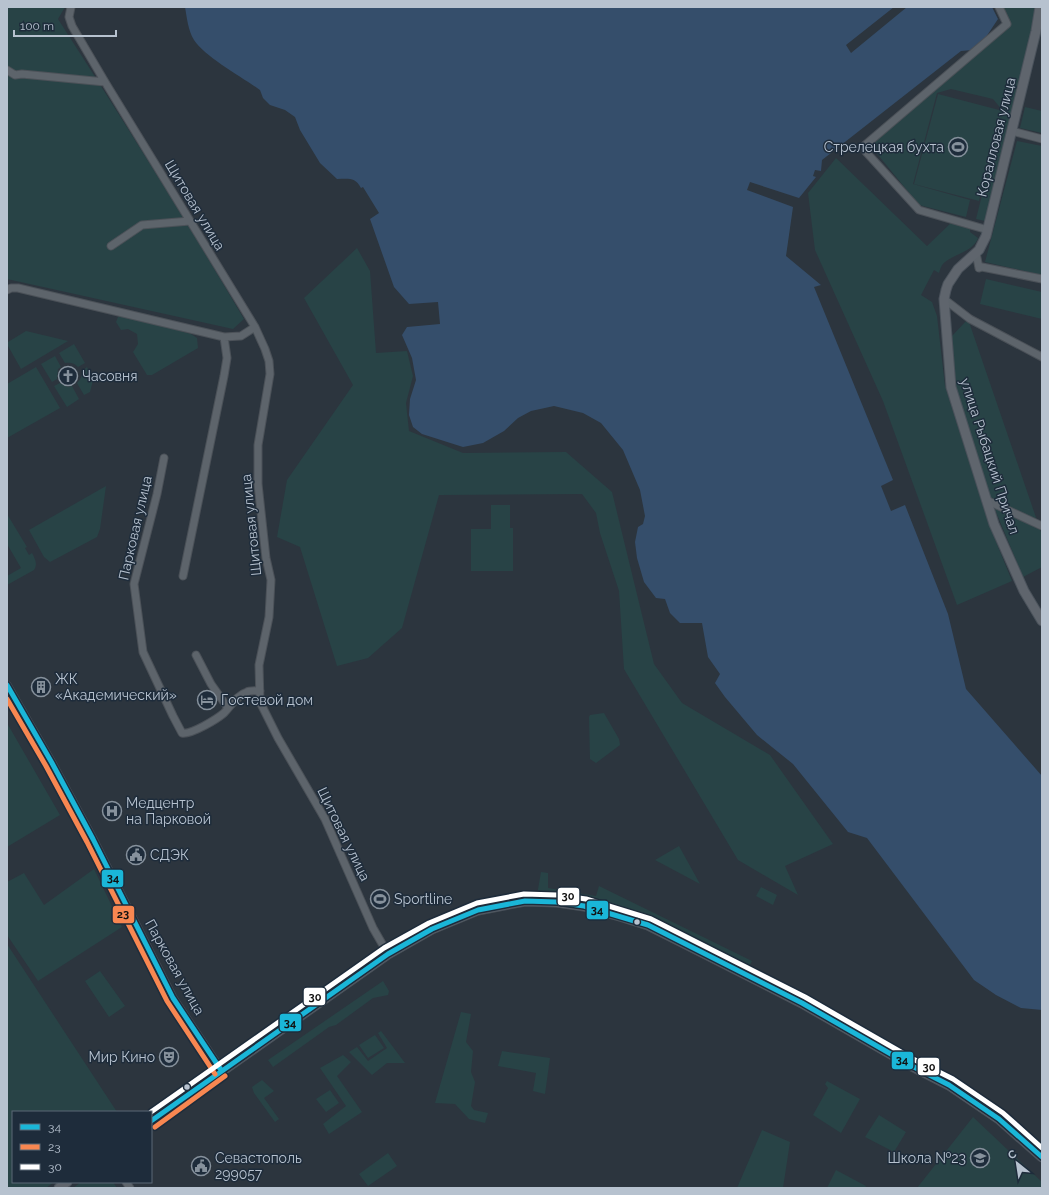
<svg xmlns="http://www.w3.org/2000/svg" width="1049" height="1195" viewBox="0 0 1049 1195" font-family="Raleway,sans-serif">
  <rect width="100%" height="100%" fill="#2c353e"/>
  <path fill="#284346" d="M7,7H65L58,19C122,118 184,217 244,319L233,329L7,279Z
    M1002,7H1037L1034,27L985,221L976,219L1003,111L979,201L914,184L938,94L1003,111L993,99L951,89L937,93L913,184L970,200L966,217L919,205L870,145L949,78L1009,19Z
    M1025,107L1042,111V133L1020,128Z
    M1017,141L1042,146V275L985,262Z
    M836,158L927,246L952,222L970,228V232L978,238C974,251 955,254 945,262C942,264 940,269 939,273L934,270L921,295L932,302L937,316L945,386L988,522L1012,581L957,605L883,401L815,250L808,193Z
    M357,248L370,271L376,353L407,351L413,376L406,403L409,431L463,453L566,452L612,492L654,664L682,703L770,755L833,844L785,866L798,895L738,860L624,669L619,591L600,533L596,513L582,494L439,495L402,628L368,658L337,666L300,547L277,537L287,480L353,385L304,298Z
    M986,279L1042,292V319L980,304Z
    M124,316L191,334L197,338L198,348L152,375H147L133,352L138,344L137,334L128,329L121,330L116,322L118,317Z
    M968,319L1042,535V567L1023,577L989,495L954,389L952,336Z
    M26,331L68,341L21,369L8,346V342Z
    M74,344L85,363L78,367C75,363 70,362 65,363L59,353Z
    M55,356L61,367L58,369L57,379L52,382L41,364Z
    M36,367L60,408L7,438V384Z
    M87,367L93,380L90,392L84,395L77,383C81,379 82,376 82,371Z
    M60,383L68,387L72,386L79,399L67,407L54,386Z
    M106,486L100,529L97,537L50,562L44,557L29,530Z
    M491,505H510V528H513V571H471V529H491Z
    M7,514L27,547L25,548L29,555L32,553C35,559 38,564 34,570L7,585V576L21,568L7,544Z
    M7,690L48,762L46,763L7,697Z
    M604,713L619,739L620,745L596,763L590,759L589,717L590,715Z
    M7,723L60,815L7,847Z
    M679,846L700,884L655,860Z
    M94,869L122,927L38,981L7,935V882L24,873L44,905Z
    M541,872L548,873V888L596,896L599,886L752,961L748,969L654,923L651,919L600,902L574,896L537,895Z
    M761,887L777,895L773,905L756,896Z
    M7,944L117,1112H13V1182H54L46,1188H7Z
    M100,971L125,1006L109,1017L85,981Z
    M383,981L389,991L388,995L373,998L336,1025L329,1027L273,1067L268,1060Z
    M461,1012L471,1014L466,1042L473,1051L471,1072L475,1082L471,1106L474,1110L488,1113L485,1123L469,1119L455,1104L435,1103Z
    M381,1031L405,1063H387L372,1075L349,1052L357,1047L368,1061L387,1048L378,1033Z
    M375,1035L384,1048L368,1058L359,1045Z
    M502,1051L550,1058L545,1094L533,1091L536,1073L498,1066Z
    M343,1055L351,1062L337,1076L362,1112L329,1134L323,1124L346,1106L320,1068Z
    M262,1080L274,1091L264,1098L279,1119L275,1122L254,1093L252,1087Z
    M827,1081L860,1099L841,1133L813,1115L828,1088L825,1084Z
    M330,1090L339,1103L326,1112L316,1099Z
    M879,1115L906,1132L894,1152L865,1137Z
    M973,1117L1042,1182V1188H917Z
    M762,1130L790,1142L783,1188H737Z
    M388,1153L397,1166L368,1186L359,1174Z
    M836,1170L866,1186L865,1188H827Z
    M81,1182H113L117,1188H73Z"/>
  <path fill="#354e6b" d="M185,7H894L846,45L851,53L907,7H992L998,19L986,37L972,50L961,51L822,160L821,171L815,170L813,176L816,177L799,198L750,182L747,190L793,207L786,256L821,285L814,287L893,480L881,486L891,511L905,505L948,614L966,689L1042,776V1010L1021,1008L996,995L974,980L867,838L848,832L793,764L757,735L725,697L715,683L720,674L708,657L702,623H680L670,613L665,599L656,598L644,582L637,558L635,542L638,527L643,524L645,516L640,490L623,450L601,423L583,413L554,406L531,411L518,418L504,431L483,443L463,447L422,434L413,427L409,415L410,399L416,380L412,358L402,335L407,327L440,324L438,302L409,304L394,287L370,219L379,213L363,187L361,188C355,177 349,179 337,179L320,163L300,130L295,117L285,110L270,105L263,98L260,90C242,77 205,57 194,40C188,30 187,18 185,7Z"/>
  <g fill="none" stroke-linecap="round" stroke-linejoin="round">
    <defs>
      <path id="minor" d="M71,7L69,17L72,26L105,82
        M7,70L15,75L22,74L105,82L255,327L265,349L269,361L270,374L258,445V484L266,558L271,580L269,617L259,665L260,702L278,738L325,819L373,928L388,954
        M1012,131L1042,139
        M988,230L919,210L866,152L864,146L1007,24L999,7
        M111,246L142,225L190,221
        M976,253L979,268L982,267L1042,279
        M7,290L11,288H18L224,337L241,336L255,327
        M944,299L970,319L1042,357
        M164,458L157,494L134,584L143,652L173,716L182,733C191,735 217,719 224,713C231,706 237,695 247,692C250,690 256,691 260,691
        M986,500L1042,526
        M183,576L224,376L227,358L224,337
        M196,655L211,684L228,708
        M7,685L52,763L93,839L173,998L221,1070
        M126,1182L130,1188"/>
      <path id="major" d="M1040,7L1036,31L986,236L979,250L958,269L948,284L946,290L944,299L951,387L994,524L1024,591L1042,621
        M151,1121L388,954L432,929L478,910L525,901L557,902L584,906L623,917L648,925L684,943L802,1003L910,1065L949,1085L999,1119L1042,1157
        M59,1188L67,1182"/>
    </defs>
    <use href="#minor" stroke="#4b5158" stroke-width="9"/>
    <use href="#major" stroke="#4a525b" stroke-width="11"/>
    <use href="#minor" stroke="#5d646b" stroke-width="7"/>
    <use href="#major" stroke="#5f656d" stroke-width="9"/>
    <defs>
      <path id="bus-1" d="M7,685L52,763L93,839L173,998L221,1070
        M151,1121L388,954L432,929L478,910L525,901L557,902L584,906L648,925L802,1003L910,1065L949,1085L999,1119L1042,1157"/>
      <path id="bus-2" d="M7,699L46,766L87,842L167,1001L215,1074
        M155,1127L225,1076"/>
      <path id="bus-3" d="M151,1112L384,948L429,923L477,903L524,894L557,895L586,899L651,919L805,997L913,1059L953,1079L1003,1113L1042,1148"/>
    </defs>
    <use href="#bus-1" stroke="#1e2c3b" stroke-width="8"/>
    <use href="#bus-2" stroke="#1e2c3b" stroke-width="8"/>
    <use href="#bus-3" stroke="#1e2c3b" stroke-width="8"/>
    <use href="#bus-1" stroke="#1ab6d8" stroke-width="5"/>
    <use href="#bus-2" stroke="#f88751" stroke-width="5"/>
    <use href="#bus-3" stroke="#fff" stroke-width="5"/>
  </g>
  <defs>
    <symbol id="stadium-ring" viewBox="-11 -11 22 22"><circle r="9.5" fill="#1e2c3b" stroke="#86919c" stroke-width="1.5"/><path d="M0-5a6.5 5 0 1 0 0 10a6.5 5 0 1 0 0-10ZM-3.5-1.8h7v3.6h-7Z" fill="#86919c"/></symbol>
    <symbol id="church-ring" viewBox="-11 -11 22 22"><circle r="9.5" fill="#1e2c3b" stroke="#86919c" stroke-width="1.5"/><path d="M-1.2-6h2.4v3.5h3.3v2.4h-3.3V6h-2.4V-.1h-3.3v-2.4h3.3Z" fill="#86919c"/></symbol>
    <symbol id="building-ring" viewBox="-11 -11 22 22"><circle r="9.5" fill="#1e2c3b" stroke="#86919c" stroke-width="1.5"/><path d="M-4-6H4V6H1V3H-1V6H-4ZM-2.5-4.3h1.7v1.8h-1.7ZM.8-4.3h1.7v1.8H.8ZM-2.5-1h1.7V.8h-1.7ZM.8-1h1.7V.8H.8Z" fill="#86919c"/></symbol>
    <symbol id="hotel-ring" viewBox="-11 -11 22 22"><circle r="9.5" fill="#1e2c3b" stroke="#86919c" stroke-width="1.5"/><path d="M-6-4.5h1.5V1H6V5H4.5V3h-9V5H-6ZM-4 0a1.8 1.8 0 1 1 3.6 0ZM.5 0V-2.5h3Q6-2.5 6 0Z" fill="#86919c"/></symbol>
    <symbol id="hospital-ring" viewBox="-11 -11 22 22"><circle r="9.5" fill="#1e2c3b" stroke="#86919c" stroke-width="1.5"/><path d="M-5-5h3v3.5h4V-5h3V5h-3V1.5h-4V5h-3Z" fill="#86919c"/></symbol>
    <symbol id="civic-ring" viewBox="-11 -11 22 22"><circle r="9.5" fill="#1e2c3b" stroke="#86919c" stroke-width="1.5"/><path d="M-.6-6.5H3V-4.5H.6V-3L4-1V1h2V6H-6V1h2V-1L-.6-3ZM-1.2 2.5V6h2.4V2.5Z" fill="#86919c"/></symbol>
    <symbol id="theatre-ring" viewBox="-11 -11 22 22"><circle r="9.5" fill="#1e2c3b" stroke="#86919c" stroke-width="1.5"/><path d="M-5-5.5Q0-4 5-5.5V0Q5 5 0 6Q-5 5-5 0ZM-3.3-2.5H-1v1.5H-3.3ZM1-2.5H3.3v1.5H1ZM-2.8 1Q0 5.5 2.8 1Z" fill="#86919c"/></symbol>
    <symbol id="school-ring" viewBox="-11 -11 22 22"><circle r="9.5" fill="#1e2c3b" stroke="#86919c" stroke-width="1.5"/><path d="M0-5L7-2L0 1L-7-2ZM-4 1L0 2.5L4 1V4Q0 6-4 4Z" fill="#86919c"/></symbol>
  </defs>
  <g fill-rule="evenodd">
    <use href="#stadium-ring" x="947" y="136" width="22" height="22"/>
    <use href="#church-ring" x="57" y="365" width="22" height="22"/>
    <use href="#building-ring" x="30" y="676" width="22" height="22"/>
    <use href="#hotel-ring" x="196" y="689" width="22" height="22"/>
    <use href="#hospital-ring" x="101" y="800" width="22" height="22"/>
    <use href="#civic-ring" x="125" y="844" width="22" height="22"/>
    <use href="#stadium-ring" x="369" y="888" width="22" height="22"/>
    <use href="#theatre-ring" x="158" y="1046" width="22" height="22"/>
    <use href="#school-ring" x="969" y="1147" width="22" height="22"/>
    <use href="#civic-ring" x="190" y="1155" width="22" height="22"/>
  </g>
  <g fill="#b7c2cf" stroke="#1e2c3b" stroke-width="1.5">
    <circle cx="637" cy="922" r="3.5"/>
    <circle cx="187" cy="1087" r="3.5"/>
  </g>
  <g text-anchor="middle" dominant-baseline="central" stroke-width="3" stroke-linejoin="round" paint-order="stroke">
    <g font-size="14" fill="#b7c2cf" stroke="#1e2c3b">
      <text transform="translate(996 137) rotate(-76)">Коралловая улица</text>
      <text transform="translate(195 205) rotate(59)">Щитовая улица</text>
      <text transform="translate(990 456) rotate(72)">улица Рыбацкий Причал</text>
      <text transform="translate(251 525) rotate(-96)">Щитовая улица</text>
      <text transform="translate(135 528) rotate(-77)">Парковая улица</text>
      <text transform="translate(344 834) rotate(64)">Щитовая улица</text>
      <text transform="translate(175 967) rotate(61)">Парковая улица</text>
    </g>
    <g font-size="14" fill="#b7c2cf" stroke="#1e2c3b" text-anchor="start">
      <text x="944" y="147" text-anchor="end">Стрелецкая бухта</text>
      <text x="82" y="376">Часовня</text>
      <text x="55" y="679">ЖК<tspan x="55" dy="16">«Академический»</tspan></text>
      <text x="221" y="700">Гостевой дом</text>
      <text x="126" y="803">Медцентр<tspan x="126" dy="16">на Парковой</tspan></text>
      <text x="150" y="855">СДЭК</text>
      <text x="394" y="899">Sportline</text>
      <text x="155" y="1057" text-anchor="end">Мир Кино</text>
      <text x="215" y="1158">Севастополь<tspan x="215" dy="16">299057</tspan></text>
      <text x="966" y="1158" text-anchor="end">Школа №23</text>
    </g>
  </g>
  <g stroke="#1e2c3b" stroke-width="1.5">
    <rect x="101" y="869" width="23" height="19" rx="4" fill="#1ab6d8"/>
    <rect x="557" y="887" width="23" height="19" rx="4" fill="#fff"/>
    <rect x="586" y="900" width="23" height="20" rx="4" fill="#1ab6d8"/>
    <rect x="112" y="905" width="23" height="19" rx="4" fill="#f88751"/>
    <rect x="303" y="987" width="23" height="19" rx="4" fill="#fff"/>
    <rect x="279" y="1013" width="23" height="19" rx="4" fill="#1ab6d8"/>
    <rect x="891" y="1051" width="23" height="19" rx="4" fill="#1ab6d8"/>
    <rect x="917" y="1057" width="23" height="19" rx="4" fill="#fff"/>
  </g>
  <g font-size="11" text-anchor="middle" font-weight="bold" fill="#111">
    <text x="113" y="882">34</text>
    <text x="568" y="900">30</text>
    <text x="597" y="914">34</text>
    <text x="123" y="918">23</text>
    <text x="315" y="1001">30</text>
    <text x="290" y="1027">34</text>
    <text x="902" y="1064">34</text>
    <text x="929" y="1071">30</text>
  </g>
  <rect width="1049" height="1195" fill="none" stroke="#b7c2cf" stroke-width="16"/>
  <rect x="12" y="1111" width="140" height="72" fill="#1e2c3b" stroke="#5b6876"/>
  <rect x="20" y="1124" width="20" height="6" fill="#1ab6d8" stroke="#5b6876"/>
  <text x="48" y="1131" font-size="12" fill="#b7c2cf">34</text>
  <rect x="20" y="1144" width="20" height="6" fill="#f88751" stroke="#5b6876"/>
  <text x="48" y="1151" font-size="12" fill="#b7c2cf">23</text>
  <rect x="20" y="1164" width="20" height="6" fill="#ffffff" stroke="#5b6876"/>
  <text x="48" y="1171" font-size="12" fill="#b7c2cf">30</text>
  <g transform="translate(1017 1163) rotate(330)" stroke="#1e2c3b" stroke-width="3" paint-order="stroke">
  <path d="M0-3L7 15L0 10L-7 15Z" fill="#b7c2cf"/>
  <text y="-6" font-size="11" font-weight="bold" text-anchor="middle" fill="#b7c2cf">С</text>
  </g>
  <path d="M14 30v6h102v-6" fill="none" stroke="#b7c2cf" stroke-width="2"/>
  <text x="20" y="30" font-size="12" fill="#b7c2cf" stroke="#1e2c3b" stroke-width="3" paint-order="stroke">100 m</text>
</svg>
